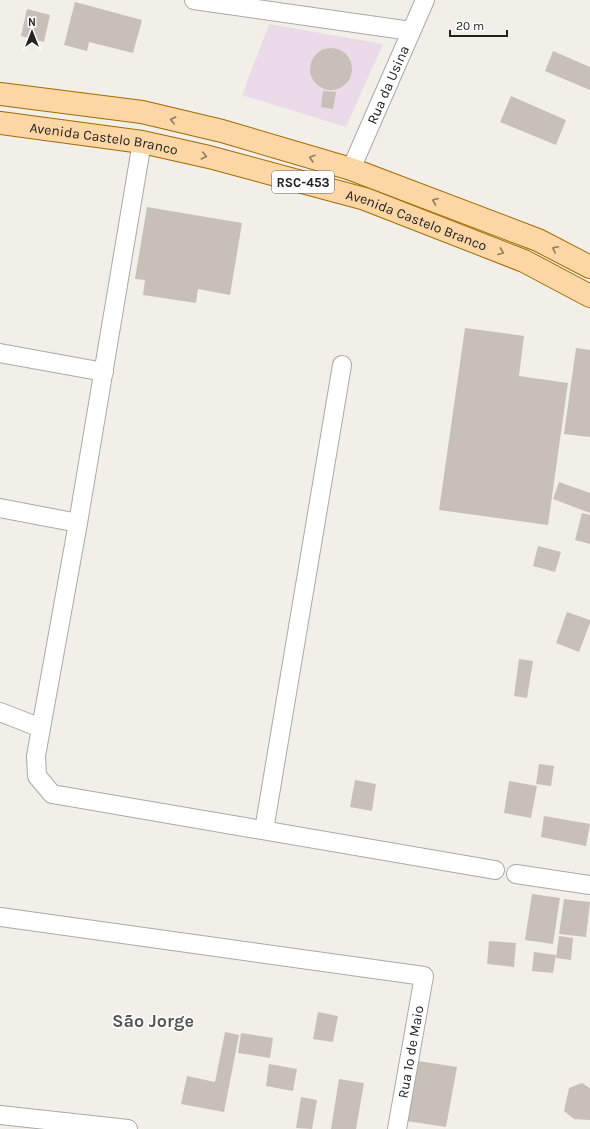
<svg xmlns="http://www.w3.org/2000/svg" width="590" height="1129" viewBox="0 0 590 1129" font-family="Karla,sans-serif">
  <rect width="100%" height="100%" fill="#f2efe9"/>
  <path fill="#ebdbe8" d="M269,24L383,44L346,127L242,95Z"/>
  <path fill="#c7bfb8" d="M75,2L142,20L133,53L89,42L87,51L64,45Z
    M27,9L50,15L44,42L21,36Z
    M310 69a21 21 0 1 1 42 0a21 21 0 1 1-42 0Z
    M553,51L590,67V90L545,71Z
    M323,91L336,92L333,109L321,107Z
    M511,96L566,120L556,145L500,122Z
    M147,207L242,223L230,295L198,289L196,303L143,295L145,280L135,279Z
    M465,328L524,336L519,376L568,383L548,525L439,510Z
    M576,348L590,350V437L564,434Z
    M559,482L590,493V513L553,499Z
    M582,513L590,515V544L575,540Z
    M538,546L561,552L555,572L533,566Z
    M567,612L590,620V623L579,652L556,643Z
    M519,659L533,661L527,698L514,696Z
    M539,764L554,766L551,786L536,784Z
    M355,780L376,784L372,811L350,807Z
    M509,781L537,786L531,818L504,813Z
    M544,816L590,824L586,846L541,837Z
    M532,894L560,898L553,944L525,940Z
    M564,899L590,902L586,937L559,934Z
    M559,936L573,938L571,960L556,958Z
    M489,941L516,943L514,967L487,964Z
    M534,952L556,955L553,973L532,971Z
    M318,1012L338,1016L333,1042L313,1039Z
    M225,1032L239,1035L224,1112L181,1104L187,1076L215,1082Z
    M241,1033L273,1038L270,1058L238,1053Z
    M418,1061L457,1067L446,1127L407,1121Z
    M269,1064L297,1069L293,1091L266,1086Z
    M339,1079L364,1083L356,1129H331Z
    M582,1083L590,1088V1120L574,1119L564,1111L569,1088Z
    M301,1097L317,1100L312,1129L296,1128Z"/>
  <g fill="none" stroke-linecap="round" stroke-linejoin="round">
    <defs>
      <g id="street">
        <path d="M194,0L411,31"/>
        <path d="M142,142L78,523L36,756L37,776L52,794L495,870"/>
        <path id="s1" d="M351,169L425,0"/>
        <path d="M0,353L104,372"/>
        <path d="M0,508L78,523"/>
        <path d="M0,712L41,728"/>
        <path d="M264,830L342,365"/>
        <path d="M516,874L590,885"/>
        <path d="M0,917L424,976L397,1129"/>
        <path d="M0,1115L128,1129"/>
      </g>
      <g id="primary">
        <path d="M0,94L142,112L222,131L351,169L538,240L590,267"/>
        <path id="s2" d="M0,123L142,142L209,157L365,199L524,261L590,296"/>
      </g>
    </defs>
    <use href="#street" stroke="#a9a9a9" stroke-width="20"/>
    <use href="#primary" stroke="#a06b00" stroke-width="24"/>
    <use href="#street" stroke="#fff" stroke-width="18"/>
    <use href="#primary" stroke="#fcd6a4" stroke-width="22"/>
  </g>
  <defs><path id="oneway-chevron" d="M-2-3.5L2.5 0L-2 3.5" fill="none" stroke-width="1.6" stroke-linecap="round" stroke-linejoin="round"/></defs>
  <g stroke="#8f7c63">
    <use href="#oneway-chevron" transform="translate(173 120) rotate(-167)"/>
    <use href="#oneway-chevron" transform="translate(204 156) rotate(13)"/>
    <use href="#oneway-chevron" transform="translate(312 158) rotate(-164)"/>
    <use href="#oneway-chevron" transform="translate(435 201) rotate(-159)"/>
    <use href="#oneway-chevron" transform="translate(555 249) rotate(-153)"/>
    <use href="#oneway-chevron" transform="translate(501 252) rotate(21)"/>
  </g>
  <g text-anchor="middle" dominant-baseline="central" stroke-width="3" stroke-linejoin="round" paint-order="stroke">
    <rect fill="#fff" stroke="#646464" stroke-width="1" x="272" y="171" width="62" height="22" rx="3"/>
    <g font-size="13" font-weight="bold" fill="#222">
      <text x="303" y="182">RSC-453</text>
    </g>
    <g font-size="14" fill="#222" stroke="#fff">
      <text stroke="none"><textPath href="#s1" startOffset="92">Rua da Usina</textPath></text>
      <text stroke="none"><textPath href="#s2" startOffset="105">Avenida Castelo Branco</textPath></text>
      <text stroke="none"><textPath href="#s2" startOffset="429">Avenida Castelo Branco</textPath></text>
      <text transform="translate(411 1052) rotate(-80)">Rua 1º de Maio</text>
    </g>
    <g font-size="18" font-weight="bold" fill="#555" stroke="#fff">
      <text x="153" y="1021">São Jorge</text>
    </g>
  </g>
  <g transform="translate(32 32)" stroke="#ffffff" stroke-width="3" paint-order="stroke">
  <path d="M0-3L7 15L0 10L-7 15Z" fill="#222222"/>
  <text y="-6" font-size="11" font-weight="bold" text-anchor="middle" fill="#222222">N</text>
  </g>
  <path d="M450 30v6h57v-6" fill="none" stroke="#222222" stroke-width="2"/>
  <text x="456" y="30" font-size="12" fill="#222222" stroke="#ffffff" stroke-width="3" paint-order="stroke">20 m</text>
</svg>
